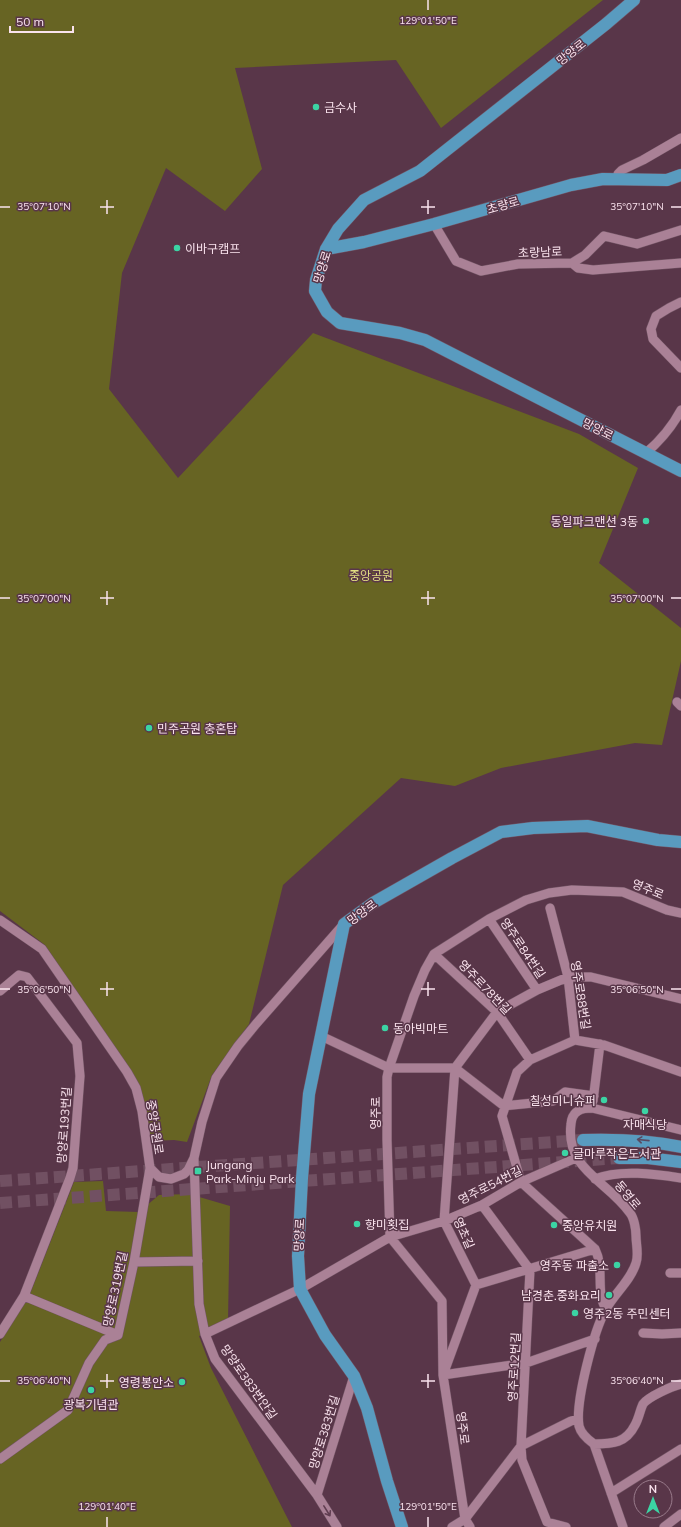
<svg xmlns="http://www.w3.org/2000/svg" width="681" height="1527" viewBox="0 0 681 1527" font-family="Mulish,'Noto Sans KR',sans-serif">
  <rect width="100%" height="100%" fill="#593649"/>
  <path fill="#676423" d="M0,0H603L441,128L396,60L235,68L262,169L225,211L166,168L122,273L109,389L178,478L313,333L579,434L638,468L599,563L681,628V661L662,745L635,743L501,768L455,786L401,778L283,885L249,1024L212,1075L187,1142L174,1140L149,1141L145,1110L136,1079L45,945L0,911Z
    M103,1181L106,1211L139,1212L159,1195L189,1194L230,1206L228,1321L199,1336L211,1368L292,1527H0V1342L30,1294L74,1182Z"/>
  <g fill="none" stroke-linecap="round" stroke-linejoin="round">
    <path stroke="#715062" stroke-width="12" stroke-dasharray="12 6" stroke-linecap="butt" d="M0,1181L582,1140
      M0,1203L619,1158"/>
    <defs>
      <path id="minor" d="M619,180L618,174L622,170L643,160L681,138
        M434,224L456,261L481,271L518,264L572,263L585,255L604,236L637,244L681,230
        M572,263L578,268L593,270L681,263
        M681,302L669,308L656,316L651,329L653,339L681,368
        M646,453C661,440 672,427 681,410
        M677,702L681,706
        M550,908L568,977L575,1040
        M489,919L537,990
        M0,920L42,949L127,1072L136,1088L142,1111L150,1168L159,1177L171,1179L184,1174L188,1170L194,1158L202,1122L216,1078L238,1046L256,1024L343,925
        M434,954L497,1012L530,1060
        M0,991L19,975L27,977L77,1043L80,1076L73,1168L70,1178L24,1296L0,1334
        M321,1036L389,1068H455L504,1106L553,1101L565,1092L594,1096
        M575,1040L530,1060L517,1072L502,1116L521,1182L595,1249C605,1269 595,1291 606,1309
        M575,1040L604,1045L681,1072
        M593,1101L600,1044
        M194,1159L199,1304L205,1334L215,1359L317,1495L337,1527
        M595,1179C620,1169 655,1174 681,1178
        M482,1205L530,1270L521,1446L522,1460L547,1522L566,1527
        M134,1262L198,1261
        M670,1273H681
        M476,1285L595,1249
        M24,1296L118,1335
        M643,1333L662,1334L681,1333
        M205,1334L300,1289L390,1237L444,1221L482,1205L521,1182L576,1158
        M595,1339L526,1363L443,1375L476,1285L444,1221L455,1068L497,1012L537,990L568,977H591L681,999
        M594,1444C587,1439 581,1434 579,1426C575,1402 594,1330 606,1309C615,1293 631,1280 636,1263C639,1255 636,1244 636,1236C636,1229 634,1218 630,1213C608,1181 565,1170 571,1124C572,1111 581,1108 592,1108L681,1130
        M594,1444C613,1444 626,1443 635,1425C639,1418 640,1410 643,1404C648,1397 672,1386 681,1384
        M594,1444L623,1527
        M0,1459L68,1410L89,1363L105,1340L118,1335L134,1262L150,1168
        M611,1493L681,1449
        M317,1495L354,1376
        M452,1527L465,1519L521,1446L571,1421L578,1419
        M470,1527L465,1519L443,1375L442,1301L390,1237L387,1140V1077L389,1068L414,996L425,970L434,954L489,919L526,900L549,893L572,890L623,892L667,910L681,913
        M664,1527L681,1514"/>
      <path id="major" d="M634,0L606,24L420,171L364,200L338,229L326,249L316,280L315,291L327,312L340,323L400,333L425,340L681,471
        M326,249L364,242L434,224L571,185L603,179L667,180L681,175
        M583,1140C617,1139 648,1140 681,1147
        M619,1158H648L681,1162
        M402,1527L387,1481L367,1408L354,1376L325,1335L300,1289L298,1256L302,1178L309,1094L344,924L373,903L452,858L501,832L533,828L587,826L658,840L681,842"/>
    </defs>
    <use href="#minor" stroke="#725464" stroke-width="10"/>
    <use href="#major" stroke="#725464" stroke-width="13"/>
    <use href="#minor" stroke="#aa8196" stroke-width="9"/>
    <use href="#major" stroke="#599bbf" stroke-width="12"/>
  </g>
  <defs><path id="oneway-shaft" d="M-6 0H5M1.5-3L5.5 0L1.5 3" fill="none" stroke-width="1.6" stroke-linecap="round" stroke-linejoin="round"/></defs>
  <use stroke="#594a61" href="#oneway-shaft" transform="translate(643 1140) rotate(-174)"/>
  <use stroke="#613e51" href="#oneway-shaft" transform="translate(327 1511) rotate(58)"/>
  <path fill="none" stroke="#fae3ee" stroke-width="1.5" d="M428,0V10M107,200V214M428,200V214M0,207H10M100,207H114M421,207H435M671,207H681M107,591V605M428,591V605M0,598H10M100,598H114M421,598H435M671,598H681M107,982V996M428,982V996M0,989H10M100,989H114M421,989H435M671,989H681M107,1374V1388M428,1374V1388M0,1381H10M100,1381H114M421,1381H435M671,1381H681M107,1517V1527M428,1517V1527"/>
  <g fill="#3bd4a4" stroke="#593649" stroke-width="1.5">
    <circle cx="316" cy="107" r="4"/>
    <circle cx="177" cy="248" r="4"/>
    <circle cx="646" cy="521" r="4"/>
    <circle cx="149" cy="728" r="4"/>
    <circle cx="385" cy="1028" r="4"/>
    <circle cx="604" cy="1100" r="4"/>
    <circle cx="645" cy="1111" r="4"/>
    <circle cx="565" cy="1153" r="4"/>
    <rect x="194" y="1167" width="8" height="8" rx="2"/>
    <circle cx="357" cy="1224" r="4"/>
    <circle cx="554" cy="1225" r="4"/>
    <circle cx="617" cy="1265" r="4"/>
    <circle cx="609" cy="1295" r="4"/>
    <circle cx="575" cy="1313" r="4"/>
    <circle cx="182" cy="1382" r="4"/>
    <circle cx="91" cy="1390" r="4"/>
  </g>
  <g text-anchor="middle" dominant-baseline="central" stroke-width="3" stroke-linejoin="round" paint-order="stroke">
    <g font-size="12" fill="#fae3ee" stroke="#593649">
      <text transform="translate(571 52) rotate(-38)">망양로</text>
      <text transform="translate(503 205) rotate(-16)">초량로</text>
      <text transform="translate(540 252) rotate(-2)">초량남로</text>
      <text transform="translate(322 267) rotate(-73)">망양로</text>
      <text transform="translate(598 429) rotate(27)">망양로</text>
      <text transform="translate(648 889) rotate(22)">영주로</text>
      <text transform="translate(362 912) rotate(-36)">망양로</text>
      <text transform="translate(523 948) rotate(56)">영주로84번길</text>
      <text transform="translate(485 987) rotate(46)">영주로78번길</text>
      <text transform="translate(581 995) rotate(81)">영주로88번길</text>
      <text transform="translate(375 1113) rotate(-90)">영주로</text>
      <text transform="translate(64 1125) rotate(-86)">망양로193번길</text>
      <text transform="translate(155 1127) rotate(81)">중앙공원로</text>
      <text transform="translate(490 1185) rotate(-27)">영주로54번길</text>
      <text transform="translate(628 1195) rotate(50)">동영로</text>
      <text transform="translate(464 1233) rotate(66)">영초길</text>
      <text transform="translate(299 1235) rotate(-87)">망양로</text>
      <text transform="translate(115 1289) rotate(-78)">망양로319번길</text>
      <text transform="translate(514 1367) rotate(-87)">영주로12번길</text>
      <text transform="translate(249 1382) rotate(55)">망양로383번안길</text>
      <text transform="translate(463 1428) rotate(83)">영주로</text>
      <text transform="translate(324 1432) rotate(-73)">망양로383번길</text>
    </g>
    <g font-size="12" fill="#fae3ee" stroke="#593649" text-anchor="start">
      <text x="324" y="107">금수사</text>
      <text x="185" y="248">이바구캠프</text>
      <text x="638" y="521" text-anchor="end">동일파크맨션 3동</text>
      <text x="157" y="728">민주공원 충혼탑</text>
      <text x="393" y="1028">동아빅마트</text>
      <text x="596" y="1100" text-anchor="end">칠성미니슈퍼</text>
      <text x="645" y="1124" text-anchor="middle">자매식당</text>
      <text x="573" y="1153">글마루작은도서관</text>
      <text x="206" y="1164">Jungang<tspan x="206" dy="14">Park-Minju Park</tspan></text>
      <text x="365" y="1224">향미횟집</text>
      <text x="562" y="1225">중앙유치원</text>
      <text x="609" y="1265" text-anchor="end">영주동 파출소</text>
      <text x="601" y="1295" text-anchor="end">남경춘.중화요리</text>
      <text x="583" y="1313">영주2동 주민센터</text>
      <text x="174" y="1382" text-anchor="end">영령봉안소</text>
      <text x="91" y="1404" text-anchor="middle">광복기념관</text>
    </g>
    <g font-size="12" fill="#e1de81" stroke="#593649">
      <text x="371" y="575">중앙공원</text>
    </g>
  </g>
  <g font-size="10" text-anchor="middle" fill="#fae3ee" stroke="#593649" stroke-width="3" stroke-linejoin="round" paint-order="stroke">
    <text x="428" y="24">129°01'50"E</text>
    <text x="44" y="210">35°07'10"N</text>
    <text x="637" y="210">35°07'10"N</text>
    <text x="44" y="602">35°07'00"N</text>
    <text x="637" y="602">35°07'00"N</text>
    <text x="44" y="993">35°06'50"N</text>
    <text x="637" y="993">35°06'50"N</text>
    <text x="44" y="1384">35°06'40"N</text>
    <text x="637" y="1384">35°06'40"N</text>
    <text x="107" y="1510">129°01'40"E</text>
    <text x="428" y="1510">129°01'50"E</text>
  </g>
  <g transform="translate(653 1499)"><circle r="19" fill="#593649" stroke="#997b8b"/>
  <path d="M0-3L7 15L0 10L-7 15Z" fill="#3bd4a4"/>
  <text y="-6" font-size="11" font-weight="bold" text-anchor="middle" fill="#fae3ee">N</text>
  </g>
  <path d="M10 26v6h63v-6" fill="none" stroke="#fae3ee" stroke-width="2"/>
  <text x="16" y="26" font-size="12" fill="#fae3ee" stroke="#593649" stroke-width="3" paint-order="stroke">50 m</text>
</svg>
